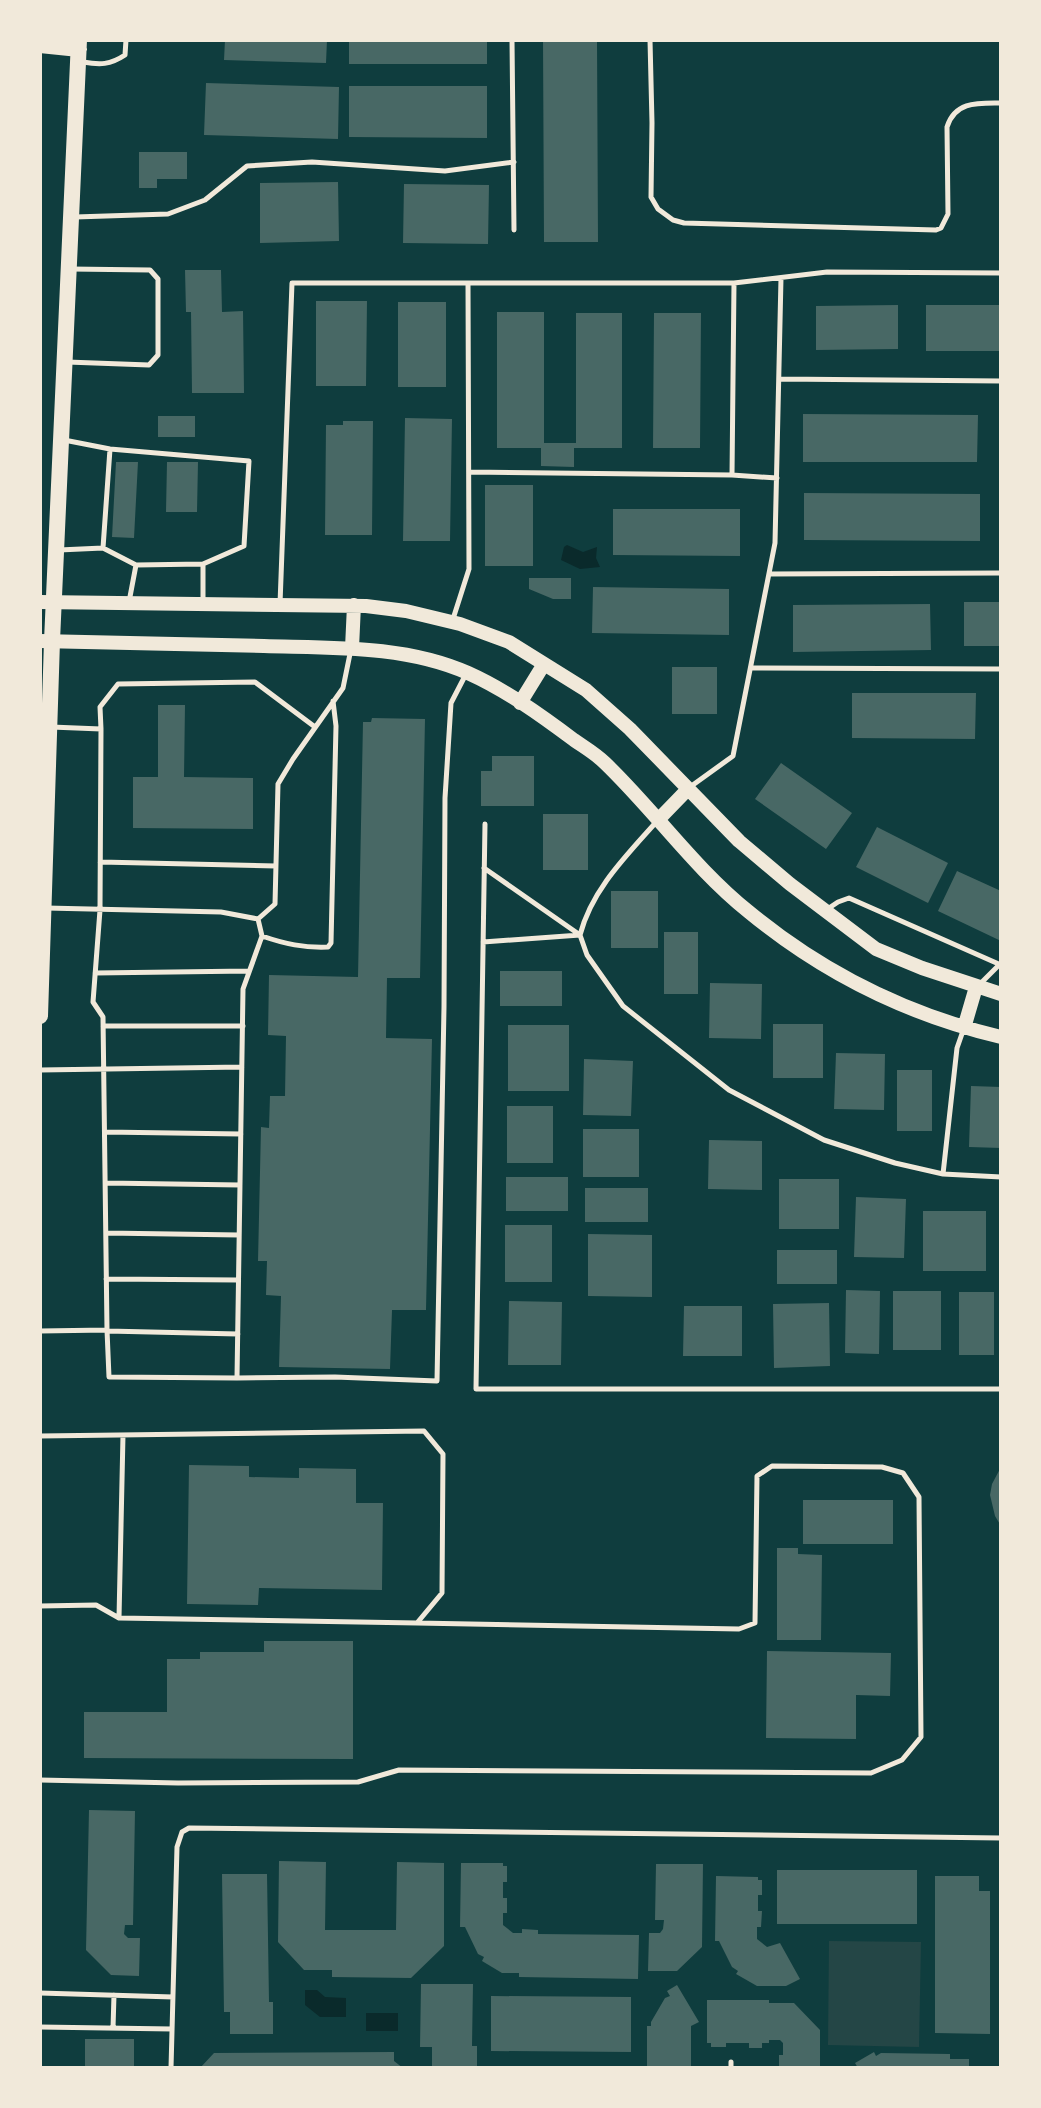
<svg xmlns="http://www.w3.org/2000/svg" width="1041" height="2108" viewBox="0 0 1041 2108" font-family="'IBM Plex Sans',sans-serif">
  <rect width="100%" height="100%" fill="#0f3d3e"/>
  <path fill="#244646" d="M829,1941L921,1942L919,2047L828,2045Z"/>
  <path fill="#0a2a2b" d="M567,545L583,552L597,547L596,558L600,567L580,569L561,560L564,547Z
    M305,1990H317L325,1997L346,1998V2017H320L305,2005Z
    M366,2013H398V2031H366Z"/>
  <path fill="#486865" d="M225,40H327L326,63L224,60Z
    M349,40H487V64H349Z
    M543,40H597L598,242H544Z
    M206,83L339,87L338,139L204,135Z
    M349,86H487V138L349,137Z
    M139,152H187V179H157V188H139Z
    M338,182L339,241L260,243V183Z
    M404,184L489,185L488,244L403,243Z
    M185,270H221L222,312L243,311L244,393H192L191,312H186Z
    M316,301H367L366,386H316Z
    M398,302H446V387H398Z
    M898,305V349L816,350V306Z
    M926,305H1001V351H926Z
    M497,312H544V443H576V313H622V448H574V467L541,466V448H497Z
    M654,313H701L700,448H653Z
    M803,414L978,415L977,462H803Z
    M158,416H195V437H158Z
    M405,418L452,419L450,541H403Z
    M343,421H373L372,535H325L326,425H343Z
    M116,462H138L134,538L112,537Z
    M167,462H198L197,512H166Z
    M485,485H533V566H485Z
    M804,493L980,494V541L804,540Z
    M613,509H740V556L613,555Z
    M529,578H571V599H553L529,589Z
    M593,587L729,589V635L592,633Z
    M964,602H1001V646H964Z
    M930,604L931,650L793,652V605Z
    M672,667H717V714H672Z
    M852,693H976L975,739L852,738Z
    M158,705H185L184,777L253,778V829L133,828V777H158Z
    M372,718L425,719L420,978H387L386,1038L432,1039L426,1310H392L390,1369L279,1367L281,1296L266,1295L267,1261H258L261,1127L269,1128L270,1096H285L286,1036L268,1035L269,975L358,977L363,722H371Z
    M492,756H534V806H481V771H492Z
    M781,763L852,813L826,849L755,799Z
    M543,814H588V870H543Z
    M877,827L948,863L928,903L856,867Z
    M957,871L1001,891V941L938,911Z
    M611,891H658V948H611Z
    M664,932H698V994H664Z
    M500,971H562V1006H500Z
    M710,983L762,984L761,1039L709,1038Z
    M773,1024H823V1078H773Z
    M508,1025H569V1091H508Z
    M836,1053L885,1054L884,1110L834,1109Z
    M584,1059L633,1061L631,1116L583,1115Z
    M897,1070H932V1131H897Z
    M971,1086L1001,1087V1148L969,1147Z
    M507,1106H553V1163H507Z
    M583,1129H639V1177H583Z
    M709,1140L762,1141V1190L708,1189Z
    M506,1177H568V1211H506Z
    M779,1179H839V1229H779Z
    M585,1188H648V1222H585Z
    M856,1197L906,1199L904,1258L854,1257Z
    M923,1211H986V1271H923Z
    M505,1225H552V1282H505Z
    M588,1234L652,1235V1297L588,1296Z
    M777,1250H837V1284H777Z
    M846,1290L880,1291L879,1354L845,1353Z
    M893,1291H941V1350H893Z
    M959,1292H994V1355H959Z
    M509,1301L562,1302L561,1365H508Z
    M829,1303L830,1366L774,1368L773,1304Z
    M684,1306H742V1356H683Z
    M189,1465L249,1466V1477L299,1478V1468L356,1469V1503H383L382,1590L259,1588L258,1605L187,1604Z
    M1001,1467V1526L995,1516L990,1495L992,1484Z
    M803,1500H893V1544H803Z
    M777,1548H798V1554L822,1555L821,1640H777Z
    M264,1641H353V1759L84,1758V1712H167V1659H200V1652H264Z
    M767,1651L891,1653L890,1696L856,1695V1739L766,1738Z
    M89,1810L135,1811L133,1925H125L124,1934L128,1938H140L139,1976L111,1975L86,1950Z
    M279,1861L326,1862L325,1930H396L397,1862L444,1863V1946L411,1978L332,1977V1970H304L278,1942Z
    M461,1863H503V1866H507V1882H503V1898H507V1913H503V1925L513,1933H522V1929L538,1930V1934L639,1935L638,1979L519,1977V1973H502L482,1961L484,1957L478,1954L465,1927H460Z
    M656,1864H703L702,1947L677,1971H648L649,1933H660L663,1929L664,1920H655Z
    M777,1870H917V1924H777Z
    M222,1874H267L269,2002H273V2034H230V2012H224Z
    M716,1876L758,1877V1880H762V1895H758V1911H762L761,1927H757V1939L767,1947L780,1943L800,1979L786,1986H757L736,1974L738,1971L732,1967L719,1941H715Z
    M935,1876H979V1891H990V2034L935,2033Z
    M421,1984H473L472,2046H477V2068H432V2047H420Z
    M677,1985L699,2022L691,2026V2068H647V2026H651V2022L665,1998L670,1996L667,1991Z
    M491,1996L631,1997V2052L491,2051Z
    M707,2000H769V2003H794L820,2030V2068H779V2055H783V2043L780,2040H769V2043H762V2048H749V2043H726V2047H711V2043H707Z
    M85,2039H134V2068H85Z
    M394,2052V2061L403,2068H200L214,2053Z
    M874,2052L876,2056L881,2053L950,2054V2059H969V2068H858L855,2063Z"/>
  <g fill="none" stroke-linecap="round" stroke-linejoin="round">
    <path stroke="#f1e9da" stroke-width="5" d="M512,40L514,230
      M650,40L652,123L651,197L658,209L673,220L684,223L936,230L941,228L948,214L947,127C955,101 978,103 1001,103
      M82,59L83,62C100,65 110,65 125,55L126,40
      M75,217L168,214L205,200L247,166L312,162L445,171L514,162
      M67,362L149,365L158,355V279L150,270L70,269
      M779,379L1001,381
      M64,440L110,449L249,461L244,546L203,564V601
      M469,472L732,475L734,283
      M732,475L777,478
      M103,548L110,449
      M59,550L103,548L136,565L129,602
      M136,565L203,564
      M769,574L1001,573
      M280,604L292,283H468
      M453,619L469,569L468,283H734L827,272L1001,273
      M751,668L1001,669
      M51,727L101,729L100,910L93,1002L103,1017L107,1330
      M101,729L100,707L118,684L255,682L315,727
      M690,787L733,756L775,543L781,278
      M485,824L476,1389H1001
      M100,862L276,866
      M484,868L580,935L587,955L623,1006L729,1090L824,1140L895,1163L943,1174L1001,1177
      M826,910L838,902L849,898L1001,965
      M258,919L275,904L278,784L293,759L343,688L351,649
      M580,935C592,889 627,855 658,820
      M262,936C285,944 304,948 328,947L331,943L336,726L333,701
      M483,942L580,935
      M95,973L249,971
      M979,985L999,965
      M103,1026H243
      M40,1070L242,1067
      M105,1132L241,1134
      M943,1174L957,1048L964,1028
      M106,1183L240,1185
      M106,1233L239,1235
      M106,1279L238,1280
      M40,1331L107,1330L109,1377L237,1378L243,989L262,936L258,919L221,912L46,908
      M107,1331L238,1334
      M237,1378L335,1377L437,1381L444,1007L445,798L451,703L466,674
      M40,1436L424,1431L443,1454L442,1593L417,1623L119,1618L96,1605L40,1606
      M119,1618L123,1435
      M40,1780L178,1783L358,1782L399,1770L871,1773L902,1760L921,1737L919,1497L903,1473L882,1467L772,1466L757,1476L755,1623L739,1629L417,1623
      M40,1993L173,1997
      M40,2027L172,2029
      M113,2028L114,1995
      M171,2068L177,1847L182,1832L189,1828L1001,1838
      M731,2068V2062"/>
    <path stroke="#f1e9da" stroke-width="14" d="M40,602L366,606L406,611L460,624L509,642L586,690L630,729L739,841L790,884L876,949L922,968L1001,994
      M40,641C115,643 189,644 264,646C332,648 405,645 468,673C506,690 542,716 574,740C584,747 596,754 605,763C655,811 695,869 749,912C823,973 908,1015 1001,1037
      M352,648L354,605
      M520,703L544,664
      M658,820L688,789
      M964,1028L976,987"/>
    <path stroke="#f1e9da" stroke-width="16" d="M40,45L79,49
      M40,1016L52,641L79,40"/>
  </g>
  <rect width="1041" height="2108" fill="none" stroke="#f1e9da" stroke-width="84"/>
</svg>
